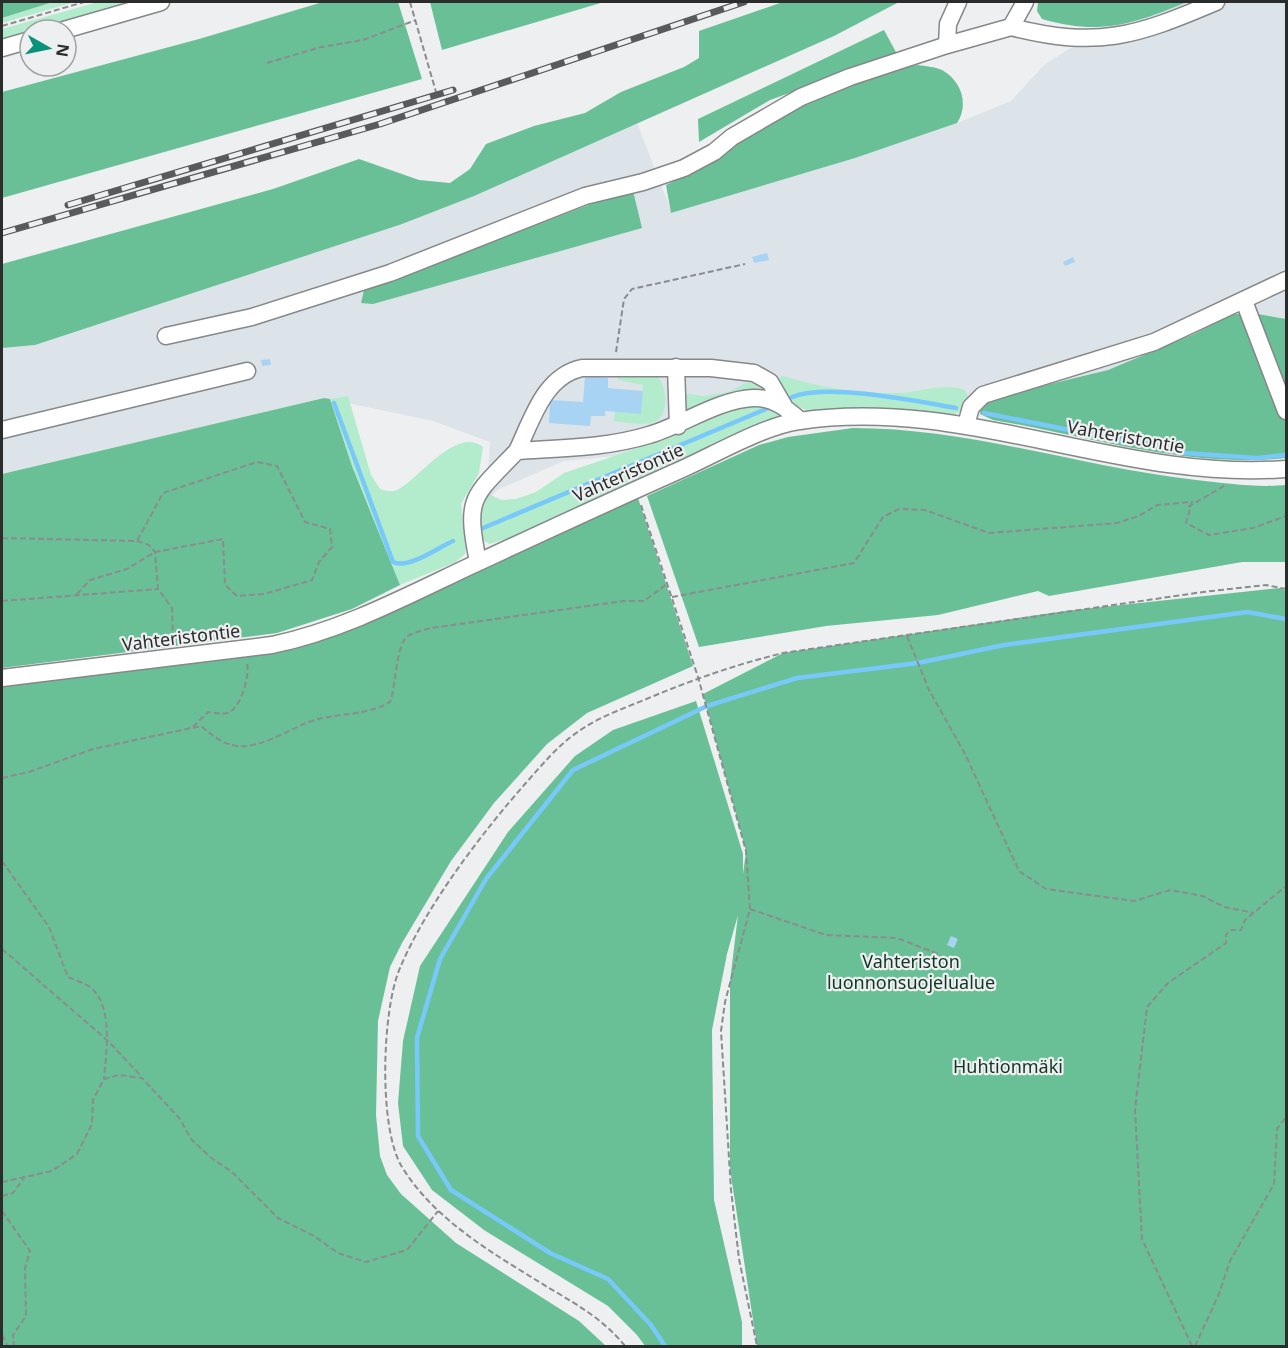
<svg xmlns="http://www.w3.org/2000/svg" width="1288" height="1348" viewBox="0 0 1288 1348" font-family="'Noto Sans',sans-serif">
  <rect width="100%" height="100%" fill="#eeeff0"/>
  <path fill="#dce4ea" d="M1187,2H1286V319L1258,314H1232L1194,334L1108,370L1000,396L932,405L819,395L627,455L564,461L497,490L486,504L490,442L433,421L324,398L2,474V348L35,345L636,120L672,213L957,123L1011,101L1044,65L1100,29L1146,17Z"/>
  <path fill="#b3eccd" d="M53,2H75L2,23V18Z
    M98,2H133L2,40V29Z
    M617,374L656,375C667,384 670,413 656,421C646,427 625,422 614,421L615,412L641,413L643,385L618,380Z
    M783,376C820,387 858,394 897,393C919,393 945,382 965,390L969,398L960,412L953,415C931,414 910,409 888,409C860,408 801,424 784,394C781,388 778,384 780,377Z
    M754,382L769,391L685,410L683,393L703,396L729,392L745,383Z
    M348,396L371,475L380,489C384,490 389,492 394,491C414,486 455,424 483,447L479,473L461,504L467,546L465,554L456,562L400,585L352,466L330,399Z
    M765,404L780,414L778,418L509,538L490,544L480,539L475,516L488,494L502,500L516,499L536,492L564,473L670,437L742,406Z"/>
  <path fill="#69c096" d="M2,2H53L2,18Z
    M323,2H398L422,79L2,198V92L199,39Z
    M430,2H604L442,50Z
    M783,2H899L834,36L474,196L402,224L35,345L2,348V264L273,189L359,159L419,180L450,183L470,169L486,144L534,126L585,113L621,92L684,67L699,58V31Z
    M1038,2H1187C1134,24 1100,36 1042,19L1037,11Z
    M884,30L897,54L770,100L699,142L698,119Z
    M918,65C925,66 935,67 942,70C962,81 969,105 957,123L855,158L671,213L666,185L698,170L773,120L830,93L903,67Z
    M633,191L642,228L373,304L361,303L364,290L599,201Z
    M1232,314H1258L1286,319V458C1188,469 1089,436 993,420L980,414L981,405L1000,396L1108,370L1194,334Z
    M324,398L330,399L352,466L400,585L352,609L277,633L2,668V474Z
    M853,428C970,428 1080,467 1196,480C1226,483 1256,488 1286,485V562H1242L1049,596L1038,591L938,615L826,626L699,647L647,496L759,445L788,437Z
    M637,495L693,666L587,713L547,744L494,803L451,861L402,943L390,967L378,1021L376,1115L380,1156L387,1175L401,1194L456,1243L579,1321L606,1346H2V683L285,648Z
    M1280,588L1286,591V1346H757L730,1169V981L738,915L727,954L712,1030L714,1200L742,1322V1346H645L637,1335L608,1306L484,1230L432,1190L403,1146L398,1103L403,1041L420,966L508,832L575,756L613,730L696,701L743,854V874L746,851L703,694L783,653L1065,611Z"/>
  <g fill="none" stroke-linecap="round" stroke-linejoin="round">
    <path stroke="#78c8fa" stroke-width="4.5" d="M792,397C829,383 915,401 956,408
      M334,403L393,562C409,569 437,548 453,541
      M984,413L1185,453L1256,458L1286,455
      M483,528L766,409
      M665,1346L651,1325L608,1279L550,1253L451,1190L418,1136L417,1038L440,959L486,879L573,770L707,706L797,678L918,663L1004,645L1247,612L1286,619"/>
  </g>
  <path fill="#a9d3f3" d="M767,253L769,260L754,263L752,257Z
    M1073,257L1075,262L1065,266L1063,262Z
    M270,359L271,365L262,366L261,360Z
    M585,376L608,378V388L643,391L641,414L605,411V416H591L590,426L549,423L550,400L583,402Z
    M951,936L958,939L954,948L947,945Z"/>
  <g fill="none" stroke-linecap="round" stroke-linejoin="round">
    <defs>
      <path id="minor" d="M1011,27C1098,49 1136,36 1216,2
        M64,30L161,2
        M947,45L1011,27L1025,2
        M2,48L30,40
        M1244,301L1286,411
        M166,336L252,317L390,273L585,196L643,182L684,168L714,152L732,137L801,97L850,77L947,45L948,24L958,2
        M676,367L678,426
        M966,425L971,407L983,395L1154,342L1286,280
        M2,430L247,371
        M517,451C532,420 544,376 582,368H711L754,373L770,382L784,406
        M478,562C465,496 472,498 517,451C562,448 606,448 649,435C683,425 717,400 753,398C773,397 786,408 801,421
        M2,678L272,645C340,631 403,598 466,568C537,535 608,502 680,470C714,455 763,426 799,421C965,396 1121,482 1286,469"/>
    </defs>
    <use href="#minor" stroke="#868788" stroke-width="19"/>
    <path stroke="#8b8c8d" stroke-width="2" stroke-dasharray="6 3" stroke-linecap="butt" d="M410,2L436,92
      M2,26L84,2
      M267,63L321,47L363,40L416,20
      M616,352L624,299L632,289L745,264
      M641,505L698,677L746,851L750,909L725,1002L721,1031L731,1190L739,1259L757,1346
      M1188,507L1224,486
      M2,538L137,541L149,545L155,552L158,589L172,608L173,643
      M77,594L90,580L127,569L155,552L223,539L225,585L237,596L264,594L312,580L319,562L332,547L330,529L305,522L277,466L257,462L163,493L137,541
      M672,597L854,563L883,517L899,509L925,510L989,533L1117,523L1139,516L1157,505L1192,502L1186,523L1209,535L1253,528L1286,516
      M2,601L158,589
      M907,636L929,690L965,754L1019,871L1046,889L1134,901L1170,890L1203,896L1224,907L1254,913
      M193,727L208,712C213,712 222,715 227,713C241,710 250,674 247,663
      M2,778L29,772L93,749L201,726C212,735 222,744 237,746C257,749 288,731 306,723C333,712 365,717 390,702C396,686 396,643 408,636C415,632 424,630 431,628L624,601H644L667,584
      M2,861L49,927L68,977C75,980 84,983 90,987C114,1006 106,1053 104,1079
      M750,909L826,935L897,938L941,955
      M2,949L108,1041L141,1076
      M2,1182L52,1171L77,1154L92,1124L93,1100L104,1079L119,1075L142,1078L180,1119L191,1139L210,1157L232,1172L278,1218L314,1236L338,1253L366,1262L407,1250L438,1211
      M2,1196L13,1193L24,1178
      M2,1211L30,1251L25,1268L26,1316L13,1335L14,1346
      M2,1335L8,1346
      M625,1346C604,1320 578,1305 549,1288C496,1255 436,1222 402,1167C378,1128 382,1009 400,968C426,906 481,834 525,784C542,765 558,745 579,731C599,717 622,709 644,700C689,681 734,665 783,653L1203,592L1266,585L1286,589
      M1192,1346L1142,1239L1135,1110L1147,1007L1168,983L1226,943V935L1230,930H1241L1245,920L1286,886
      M1195,1346L1219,1294L1230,1261L1274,1184L1277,1129L1286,1117"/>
    <use href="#minor" stroke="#fff" stroke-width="16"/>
    <defs>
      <path id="rail" d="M68,205L453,90
        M2,233L380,124L744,2"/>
    </defs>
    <use href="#rail" stroke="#595a5b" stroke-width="7"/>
    <use href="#rail" stroke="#eeeff0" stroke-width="4.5" stroke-dasharray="14" stroke-linecap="butt"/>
  </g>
  <g text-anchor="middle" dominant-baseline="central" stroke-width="4.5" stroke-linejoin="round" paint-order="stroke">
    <g font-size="18" fill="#2b2c2c" stroke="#eeeff0">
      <text transform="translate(1126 436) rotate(10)">Vahteristontie</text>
      <text transform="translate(628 472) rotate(-24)">Vahteristontie</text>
      <text transform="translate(181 637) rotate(-7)">Vahteristontie</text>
    </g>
    <g font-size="18" fill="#103725" stroke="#eeeff0">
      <text x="911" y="961">Vahteriston<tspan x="911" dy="21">luonnonsuojelualue</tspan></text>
      <text x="1008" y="1066">Huhtionmäki</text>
    </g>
  </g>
  <rect width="1288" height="1348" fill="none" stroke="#2b2c2c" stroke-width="6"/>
  <g transform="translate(48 48) rotate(99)"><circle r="28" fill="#eeeff0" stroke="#a0a1a2" stroke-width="1.5"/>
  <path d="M0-4.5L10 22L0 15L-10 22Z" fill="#09927c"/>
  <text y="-9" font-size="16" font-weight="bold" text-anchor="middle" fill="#2b2c2c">N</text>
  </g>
</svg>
